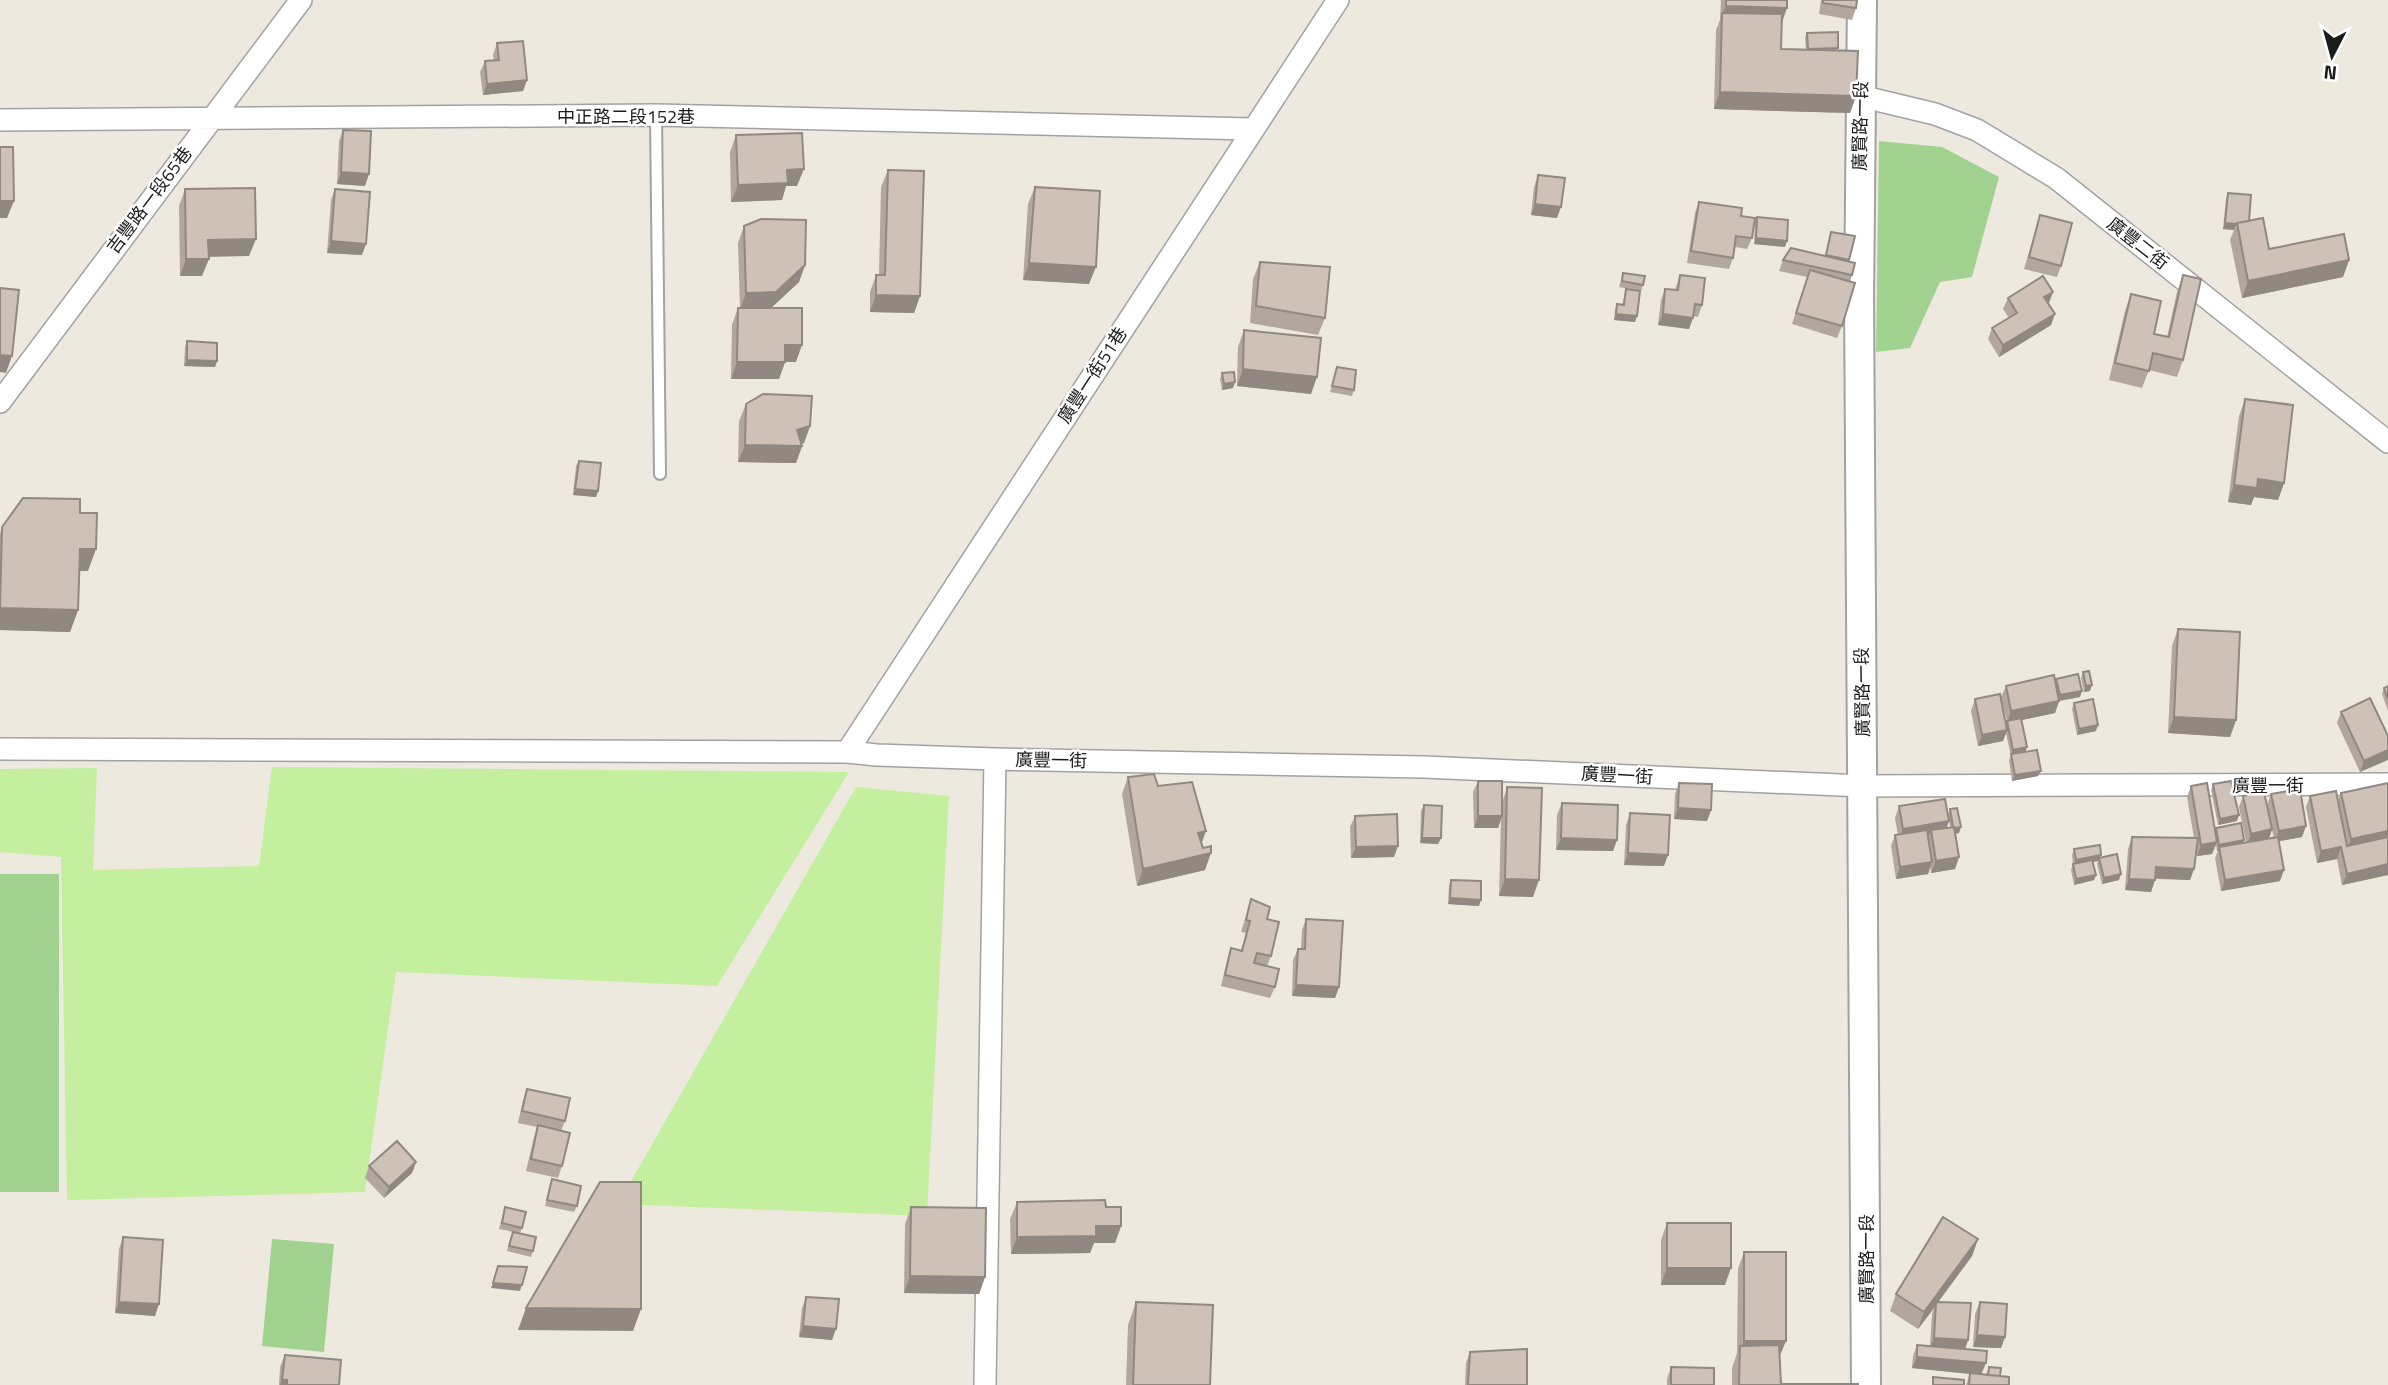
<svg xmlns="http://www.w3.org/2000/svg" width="2388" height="1385" viewBox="0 0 2388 1385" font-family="'Titillium Web','Noto Sans TC',sans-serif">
  <rect width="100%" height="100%" fill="#eee9df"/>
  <path fill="#c4ef9f" d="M272,767L849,772L717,986L396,972L365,1192L67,1200L61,857L0,852V769L97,768L93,870L259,866Z
    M856,787L949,796L927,1216L618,1204Z"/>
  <path fill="#a2d28f" d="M1879,141L1942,147L1999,177L1972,277L1940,282L1910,348L1876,352Z
    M0,874H59V1192H0Z
    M272,1239L334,1244L324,1352L262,1346Z"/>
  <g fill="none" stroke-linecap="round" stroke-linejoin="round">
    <defs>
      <path id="service" d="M656,115L660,474"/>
      <path id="minor" d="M1860,96L1935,114L1977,130L2056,178L2388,442
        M0,120L656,115L1252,129
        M0,402L301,0
        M0,749L847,752L877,755L995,759L1424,767L1863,786L2388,784
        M847,752L1338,0
        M985,1385L995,759"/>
      <path id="tertiary" d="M1862,0L1859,297L1866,1385"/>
    </defs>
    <use href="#service" stroke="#a2a2a2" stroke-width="14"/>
    <use href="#minor" stroke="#a2a2a2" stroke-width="24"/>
    <use href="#tertiary" stroke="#a2a2a2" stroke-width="32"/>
    <use href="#service" stroke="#fff" stroke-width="10"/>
    <use href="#minor" stroke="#fff" stroke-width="21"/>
    <use href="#tertiary" stroke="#fff" stroke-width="28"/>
  </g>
  <path fill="#b1a79e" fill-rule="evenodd" d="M1721,0H1787L1781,24V49L1806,50L1805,38L1807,33L1838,48L1837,50L1856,96L1850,113L1714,109L1716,30L1720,20Z
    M1821,0H1857L1856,8L1852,20L1819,14Z
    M497,43L527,80L523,91L483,95L480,72L485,61L494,60L493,55Z
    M343,130L365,186L337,184L339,141Z
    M736,135L797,186H786L782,200L731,202L730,152Z
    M888,170L920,296L914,313L870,312V292L876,275H879L881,187Z
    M1538,175L1557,218L1531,215L1534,187Z
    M1035,187L1089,284L1023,280L1028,204Z
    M185,189L249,256H209L202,276H180L179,206Z
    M335,189L362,255L327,253L331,200Z
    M2228,193L2269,249L2349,260L2343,277L2242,298L2230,240L2234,230L2223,229L2226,199Z
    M1699,202L1741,216L1752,238L1747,249L1735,247L1733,258L1729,269L1687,263L1695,213Z
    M2040,215L2061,266L2057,277L2024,269Z
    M1757,217L1785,247L1754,244L1755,223Z
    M744,226L805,265L799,282L771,308L796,362H785L779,379H731L732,325L738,308H740L738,243Z
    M1831,232L1855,236L1849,261L1852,275L1850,282L1842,326L1837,338L1792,324L1807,277L1779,271L1783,260L1825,256Z
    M1260,262L1325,318L1318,335L1250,323L1253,279Z
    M1623,273L1643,285L1641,291L1619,287Z
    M1680,275L1702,305L1698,317L1693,316L1689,329L1658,325L1661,300L1665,289L1675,290Z
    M2183,275V360L2177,377L2149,370L2142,388L2109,380L2125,311L2131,294L2154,334L2167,337L2177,292Z
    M1626,289L1637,316L1635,322L1614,320L1615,310L1617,304L1622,305Z
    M2008,298L2048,303L2051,325L1999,357L1988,339L1992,328L2009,318L2003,309Z
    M1244,330L1311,394L1237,386L1238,347Z
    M187,341L217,361L215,367L184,366L185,347Z
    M1337,367L1354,390L1352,396L1330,392Z
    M1222,373L1233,388L1222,390L1220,379Z
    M2245,399L2284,483L2278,500L2254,497L2251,505L2228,502L2239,416Z
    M746,404L810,426L804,443L801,444L802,446L796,463L738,462L739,421Z
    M579,461L598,491L596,497L573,495L576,466Z
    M80,513L88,571H79L78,610L70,632L0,630V534L2,527Z
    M2178,629L2236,720L2230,737L2168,733L2172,646Z
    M2083,672L2090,691L2084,692L2081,678Z
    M2056,679L2080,697L2059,701L2055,713L2022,720L2025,752L2038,776L2012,781L2009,760L2011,756L2006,733L2003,741L1978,746L1971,711L1975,699L2006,723L2007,721L2001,697L2006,686L2055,682Z
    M2388,686V711L2382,694L2384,688Z
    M2074,703L2096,731L2077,735L2072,709Z
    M2341,712L2388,736L2360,772L2337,723Z
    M1128,777L1158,786L1201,844L1205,870L1137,886L1122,794Z
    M1478,781L1502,803L1507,787L1533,897L1499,896L1501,819L1498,828H1474L1473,792Z
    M1679,783L1711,810L1707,821L1674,819L1675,794Z
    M2388,783V875L2342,885L2337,859L2317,863L2306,807L2310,796L2338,800L2341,793Z
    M2213,784L2237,821L2218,825L2211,790Z
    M2191,786L2215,830L2216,828L2244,840L2243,843L2246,842L2239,807L2243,796L2267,805L2271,794L2302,837L2279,841L2280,881L2221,891L2215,858L2218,851H2217L2216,845L2212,854L2197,856L2196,853L2194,869L2190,880L2155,879L2151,892L2125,890L2128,849L2132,837L2194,838L2187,797ZM2272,830L2274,838L2269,839Z
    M1562,803L1617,840L1613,851L1556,850L1557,815Z
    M1424,805L1441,838L1438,844L1420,843L1421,811Z
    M1899,806L1946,828L1950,827L1948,815L1950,809L1959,833L1955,834L1959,857L1955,869L1931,873L1930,866L1928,874L1896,879L1891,846L1895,835H1898L1895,818Z
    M1630,813L1664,866L1624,865L1626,825Z
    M1355,816L1394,857L1351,858L1350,827Z
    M2074,849L2101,858L2119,880L2102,884L2097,864L2098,861L2093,862L2096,875L2094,880L2074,885L2071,870L2073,864L2072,855Z
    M1451,880L1479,906L1448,904L1449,886Z
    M1251,899L1267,919L1271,956L1267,966L1275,987L1270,998L1221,986L1227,960L1231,948L1241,951L1246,933L1241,932Z
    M1306,919L1339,987L1335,998L1292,996L1293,960L1298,949H1301L1302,930Z
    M527,1089L565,1121L561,1131L562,1166L558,1178L526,1171L534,1137L537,1127L518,1123L523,1100Z
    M416,1162L412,1173L384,1198L365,1178L369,1166Z
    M552,1179L577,1206L574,1212L545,1206Z
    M1017,1202L1106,1207L1121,1226L1115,1243H1094L1090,1253L1011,1254L1010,1219Z
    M505,1207L522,1228L520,1233L533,1251L531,1257L507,1251L513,1232L499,1229Z
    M911,1207L985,1277L979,1294L904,1293L905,1224Z
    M1667,1223L1725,1285H1661V1240Z
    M123,1237L155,1316L115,1313L119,1249Z
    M1978,1239L1972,1256L1938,1302L1968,1340L1965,1349L1982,1374L1986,1375L1989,1367L2000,1376L2009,1385H1966L1970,1374L1912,1368L1913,1356L1917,1345L1930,1346L1932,1314L1934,1308L1918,1329L1890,1311L1896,1294Z
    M1744,1252L1780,1356L1781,1384L1858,1385H1732V1368L1737,1353L1738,1269Z
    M806,1297L832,1340L799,1337L802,1308Z
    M1136,1302L1210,1385H1126L1128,1325Z
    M1980,1302L2005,1337L2001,1348L1973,1347L1975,1314Z
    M1470,1352L1527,1385H1465L1466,1363Z
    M285,1355L339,1385H279L280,1367Z
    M1671,1367L1714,1385H1667V1379Z"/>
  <path fill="#908881" d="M1726,6L1787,8L1781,25L1722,15Z
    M527,80L523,91L483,95L487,84Z
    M1720,92L1856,96L1850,113L1714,109Z
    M804,169L797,186H786L782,200L731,202L738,185L787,170Z
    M341,172L369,174L365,186L337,184Z
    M0,201H14L7,218H0Z
    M1535,204L1561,207L1557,218L1531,215Z
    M2225,223L2236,224L2234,230L2223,229Z
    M1756,238L1787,241L1785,247L1754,244Z
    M256,239L249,256L202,257L208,240Z
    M331,241L366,244L362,255L327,253Z
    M186,259H209L202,276H180Z
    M2349,260L2343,277L2242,298L2248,281Z
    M1029,263L1096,267L1089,284L1023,280Z
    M805,265L799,282L770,309L740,310L746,293Z
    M2053,292L2049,303L2044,297Z
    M876,295L920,296L914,313L870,312Z
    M1616,314L1637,316L1635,322L1614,320Z
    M1663,314L1693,318L1689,329L1658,325Z
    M2055,314L2051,325L1999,357L2003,345Z
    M785,345H802L796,362H779Z
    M0,355L12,356L6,373L0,372Z
    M187,360L217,361L215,367L184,366Z
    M737,362H785L779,379H731Z
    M1243,369L1317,377L1311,394L1237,386Z
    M1235,382L1233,388L1222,390L1224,384Z
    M810,426L804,443L794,446H802L796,463L738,462L745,445Z
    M2258,479L2284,483L2278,500L2254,497L2251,505L2228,502L2234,485Z
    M575,489L598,491L596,497L573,495Z
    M80,549H96L88,571H71Z
    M0,608L78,610L70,632L0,630Z
    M2092,685L2090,691L2084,692L2086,686Z
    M2082,691L2080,697L2058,701L2060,695Z
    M2059,701L2055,713L2007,723L2011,711Z
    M2174,717L2236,720L2230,737L2168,733Z
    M2098,725L2096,731L2077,735L2079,729Z
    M2007,730L2003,741L1978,746L1982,735Z
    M2027,747L2025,753L2011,756L2013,750Z
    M2388,750V760L2360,772L2364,761Z
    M2041,771L2038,776L2012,781L2015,775Z
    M1678,808L1711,810L1707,821L1674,819Z
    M2239,815L2237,821L2218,825L2220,819Z
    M1478,816H1502L1498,828H1474Z
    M1949,821L1945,833L1931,830L1929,835L1899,840L1903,829Z
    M2306,826L2302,837L2275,842L2279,831Z
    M1961,827L1959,833L1951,834L1953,828Z
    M2272,829L2268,841L2247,845L2251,834Z
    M1206,831L1200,848L1198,833Z
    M2388,831V842L2347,851L2351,839Z
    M1422,838H1441L1438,844L1420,843Z
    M1561,838L1617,840L1613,851L1556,850Z
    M2244,840L2242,846L2219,847L2218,851H2217L2219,845Z
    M2217,842L2212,854L2197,856L2201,845Z
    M1398,846L1394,857L1351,858L1356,847Z
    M2341,847L2337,859L2317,863L2321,851Z
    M1211,853L1205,870L1137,886L1143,869Z
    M1628,853L1668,855L1664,866L1624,865Z
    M2101,855L2098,861L2074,866L2076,860Z
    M1959,857L1955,869L1931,873L1936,861Z
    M1932,862L1928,874L1896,879L1900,867Z
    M2388,864V875L2342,885L2347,874Z
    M2156,867L2194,869L2190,880L2151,878Z
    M2284,870L2280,881L2221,891L2225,880Z
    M2121,874L2119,880L2102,884L2104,878Z
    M2096,875L2094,880L2074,885L2076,879Z
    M1505,879L1539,880L1533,897L1499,896Z
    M2129,879L2155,880L2151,892L2125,890Z
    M1450,898L1481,900L1479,906L1448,904Z
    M1296,985L1339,987L1335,998L1292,996Z
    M416,1162L412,1173L384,1198L389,1187Z
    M1096,1226H1121L1115,1243H1094L1090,1253L1011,1254L1017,1237Z
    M1978,1239L1972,1256L1936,1305V1302L1934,1308L1918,1329L1924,1312Z
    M1667,1268H1731L1725,1285H1661Z
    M910,1276L985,1277L979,1294L904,1293Z
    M493,1283L522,1285L520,1291L491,1288Z
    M119,1302L159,1304L155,1316L115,1313Z
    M526,1308L641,1309L633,1331L518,1330Z
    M803,1326L836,1329L832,1340L799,1337Z
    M1977,1335L2005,1337L2001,1348L1973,1347Z
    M1934,1338L1968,1340L1964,1352L1929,1350Z
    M1744,1341H1786L1779,1358L1740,1350Z
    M1917,1357L1986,1363L1981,1375L1912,1368Z
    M282,1380H287L286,1385H280Z"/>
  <path fill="#cec2b8" stroke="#908881" stroke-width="2" d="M1726,0H1787V8L1726,6Z
    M1823,0H1857L1856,8L1823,3Z
    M1722,13L1782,14L1781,49L1858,51L1856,96L1720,92Z
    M1838,32V48L1808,49L1807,33Z
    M523,41L527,80L487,84L485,61L499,60L497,43Z
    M343,130L371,131L369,174L341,172Z
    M802,133L804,169L787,170L788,183L738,185L736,135Z
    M0,147H13L14,201H0Z
    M888,170L924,171L920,296L876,295V275H885Z
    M1538,175L1565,178L1561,207L1535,204Z
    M1035,187L1100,191L1096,267L1029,263Z
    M255,188L256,239L208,240L209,259H186L185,189Z
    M335,189L370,192L366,244L331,241Z
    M2228,193L2251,195L2249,221L2237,223V224L2225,223Z
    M1699,202L1742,208L1741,216L1755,218L1752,238L1736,236L1733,258L1691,251Z
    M2040,215L2072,223L2061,266L2029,257Z
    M1757,217L1788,220L1787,241L1756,238Z
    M2263,218L2269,249L2344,234L2349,260L2248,281L2237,223Z
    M761,219L806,220L805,265L776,292L746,293L744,226Z
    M1831,232L1855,236L1849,260L1826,255Z
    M1791,248L1855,263L1852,275L1783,260Z
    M1260,262L1330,267L1325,318L1256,306Z
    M1810,270L1855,283L1842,326L1796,313Z
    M1623,273L1645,276L1643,285L1622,281Z
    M1680,275L1705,278L1702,305L1695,304L1693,318L1663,314L1665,289L1678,290Z
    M2183,275L2201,279L2183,360L2153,353L2149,371L2115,363L2131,294L2161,301L2154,334L2169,337Z
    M2043,276L2053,292L2044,297L2055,314L2003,345L1992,328L2017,313L2008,298Z
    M0,288L19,290L12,356L0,355Z
    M1626,289L1640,291L1637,316L1616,314L1617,304L1624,305Z
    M738,308H802V345H785V362H737Z
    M1244,330L1321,338L1317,377L1243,369Z
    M187,341L217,343V361L187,360Z
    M1337,367L1356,370L1354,390L1332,386Z
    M1234,372L1235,382L1224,384L1222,373Z
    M763,394L812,396L810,426L797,430L802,446L745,445L746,404Z
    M2245,399L2293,405L2284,483L2258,479L2257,488L2234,485Z
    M579,461L601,463L598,491L575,489Z
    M23,498L80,499V513H97L96,549H80L78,610L0,608L2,527Z
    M2178,629L2240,632L2236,720L2174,717Z
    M2089,671L2092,685L2086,686L2083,672Z
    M2078,674L2082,691L2060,695L2056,679Z
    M2054,675L2059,701L2011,711L2006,686Z
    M2388,686V699L2384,688Z
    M2000,694L2007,730L1982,735L1975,699Z
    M2370,698L2388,736V750L2364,761L2341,712Z
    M2093,699L2098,725L2079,729L2074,703Z
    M2021,718L2027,747L2013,750L2007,721Z
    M2037,750L2041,771L2015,775L2011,754Z
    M1154,774L1158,786L1192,782L1206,831L1198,833L1203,848L1211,846V853L1143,869L1128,777Z
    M1478,781H1502V816H1478Z
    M2231,781L2239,815L2220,819L2213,784Z
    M1679,783L1712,784L1711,810L1678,808Z
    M2207,783L2217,842L2201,845L2191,786Z
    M2388,783V831L2351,839L2341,793Z
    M1507,787L1542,788L1539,880L1505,879Z
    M2300,789L2306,826L2279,831L2271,794Z
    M2336,791L2347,846L2388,837V864L2347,874L2341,847L2321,851L2310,796Z
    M2264,792L2272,829L2251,834L2243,796Z
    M1945,799L1949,821L1903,829L1899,806Z
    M1562,803L1618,805L1617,840L1561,838Z
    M1424,805L1442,806L1441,838H1422Z
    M1957,808L1961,827L1954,828L1953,827L1950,809Z
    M1630,813L1670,815L1668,855L1628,853Z
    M1397,814L1398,846L1356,847L1355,816Z
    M2241,823L2244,840L2219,845L2216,828Z
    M1954,827L1959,857L1936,861L1931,830Z
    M1927,830L1932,862L1900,867L1895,835Z
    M2132,837L2198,838L2194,869L2156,867L2155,880L2129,879Z
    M2278,837L2284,870L2225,880L2219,847Z
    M2100,845L2101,855L2076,860L2074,849Z
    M2117,854L2121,874L2104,878L2099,858Z
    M2092,860L2096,875L2076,879L2073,864Z
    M1451,880L1481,881V900L1450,898Z
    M1251,899L1270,907L1267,919L1279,922L1271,956L1257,953L1254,963L1279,969L1275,987L1225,975L1231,948L1242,951L1250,921L1246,920Z
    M1306,919L1343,921L1339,987L1296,985L1298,949H1305Z
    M527,1089L570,1098L565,1121L522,1111Z
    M538,1125L570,1133L562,1166L531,1159Z
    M397,1141L416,1162L389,1187L369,1166Z
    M552,1179L581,1186L577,1206L547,1200Z
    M600,1182H641V1309L526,1308Z
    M1105,1200L1106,1207H1121V1226H1096V1236L1017,1237V1202Z
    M505,1207L526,1212L522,1228L502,1223Z
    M911,1207L986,1208L985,1277L910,1276Z
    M1943,1217L1978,1239L1924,1312L1896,1294Z
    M1667,1223H1731V1268H1667Z
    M513,1232L536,1237L533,1251L509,1246Z
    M123,1237L163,1240L159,1304L119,1302Z
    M1744,1252H1786V1341H1744Z
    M498,1266L527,1267L522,1285L493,1283Z
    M806,1297L839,1299L836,1329L803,1326Z
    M1136,1302L1213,1305L1210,1385H1133Z
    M1936,1302L1971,1303L1968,1340L1934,1338Z
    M1980,1302L2007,1304L2005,1337L1977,1335Z
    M1779,1345L1781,1384H1858V1385H1739L1740,1346Z
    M1917,1345L1987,1351L1986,1363L1917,1357Z
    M1527,1349V1385H1468L1470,1352Z
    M285,1355L341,1360L339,1385H287V1380H282Z
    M1671,1367L1714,1368V1385H1671Z
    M1989,1367L2001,1368L2000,1376L1988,1375Z
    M1970,1373L2009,1377V1385H1969Z
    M1933,1377L1964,1380V1385H1933Z"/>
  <g text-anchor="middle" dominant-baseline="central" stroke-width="5" stroke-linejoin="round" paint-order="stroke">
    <g font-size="18" fill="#1b1b1b" stroke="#fff">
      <text x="626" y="116">中正路二段152巷</text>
      <text transform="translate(1860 126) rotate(-89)">廣賢路一段</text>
      <text transform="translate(149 200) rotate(-53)">吉豐路一段65巷</text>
      <text transform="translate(2138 243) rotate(38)">廣豐二街</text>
      <text transform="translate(1092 375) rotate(-57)">廣豐一街51巷</text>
      <text transform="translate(1862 692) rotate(-91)">廣賢路一段</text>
      <text transform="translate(1051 760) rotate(1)">廣豐一街</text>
      <text transform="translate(1617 775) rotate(3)">廣豐一街</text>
      <text x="2268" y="785">廣豐一街</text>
      <text transform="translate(1866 1259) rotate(-90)">廣賢路一段</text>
    </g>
  </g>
  <g transform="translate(2332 56) rotate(186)" stroke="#ffffff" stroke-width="5" paint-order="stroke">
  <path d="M0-5L12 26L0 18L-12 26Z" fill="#1b1b1b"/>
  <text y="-10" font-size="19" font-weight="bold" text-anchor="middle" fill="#1b1b1b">N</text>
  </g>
</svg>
